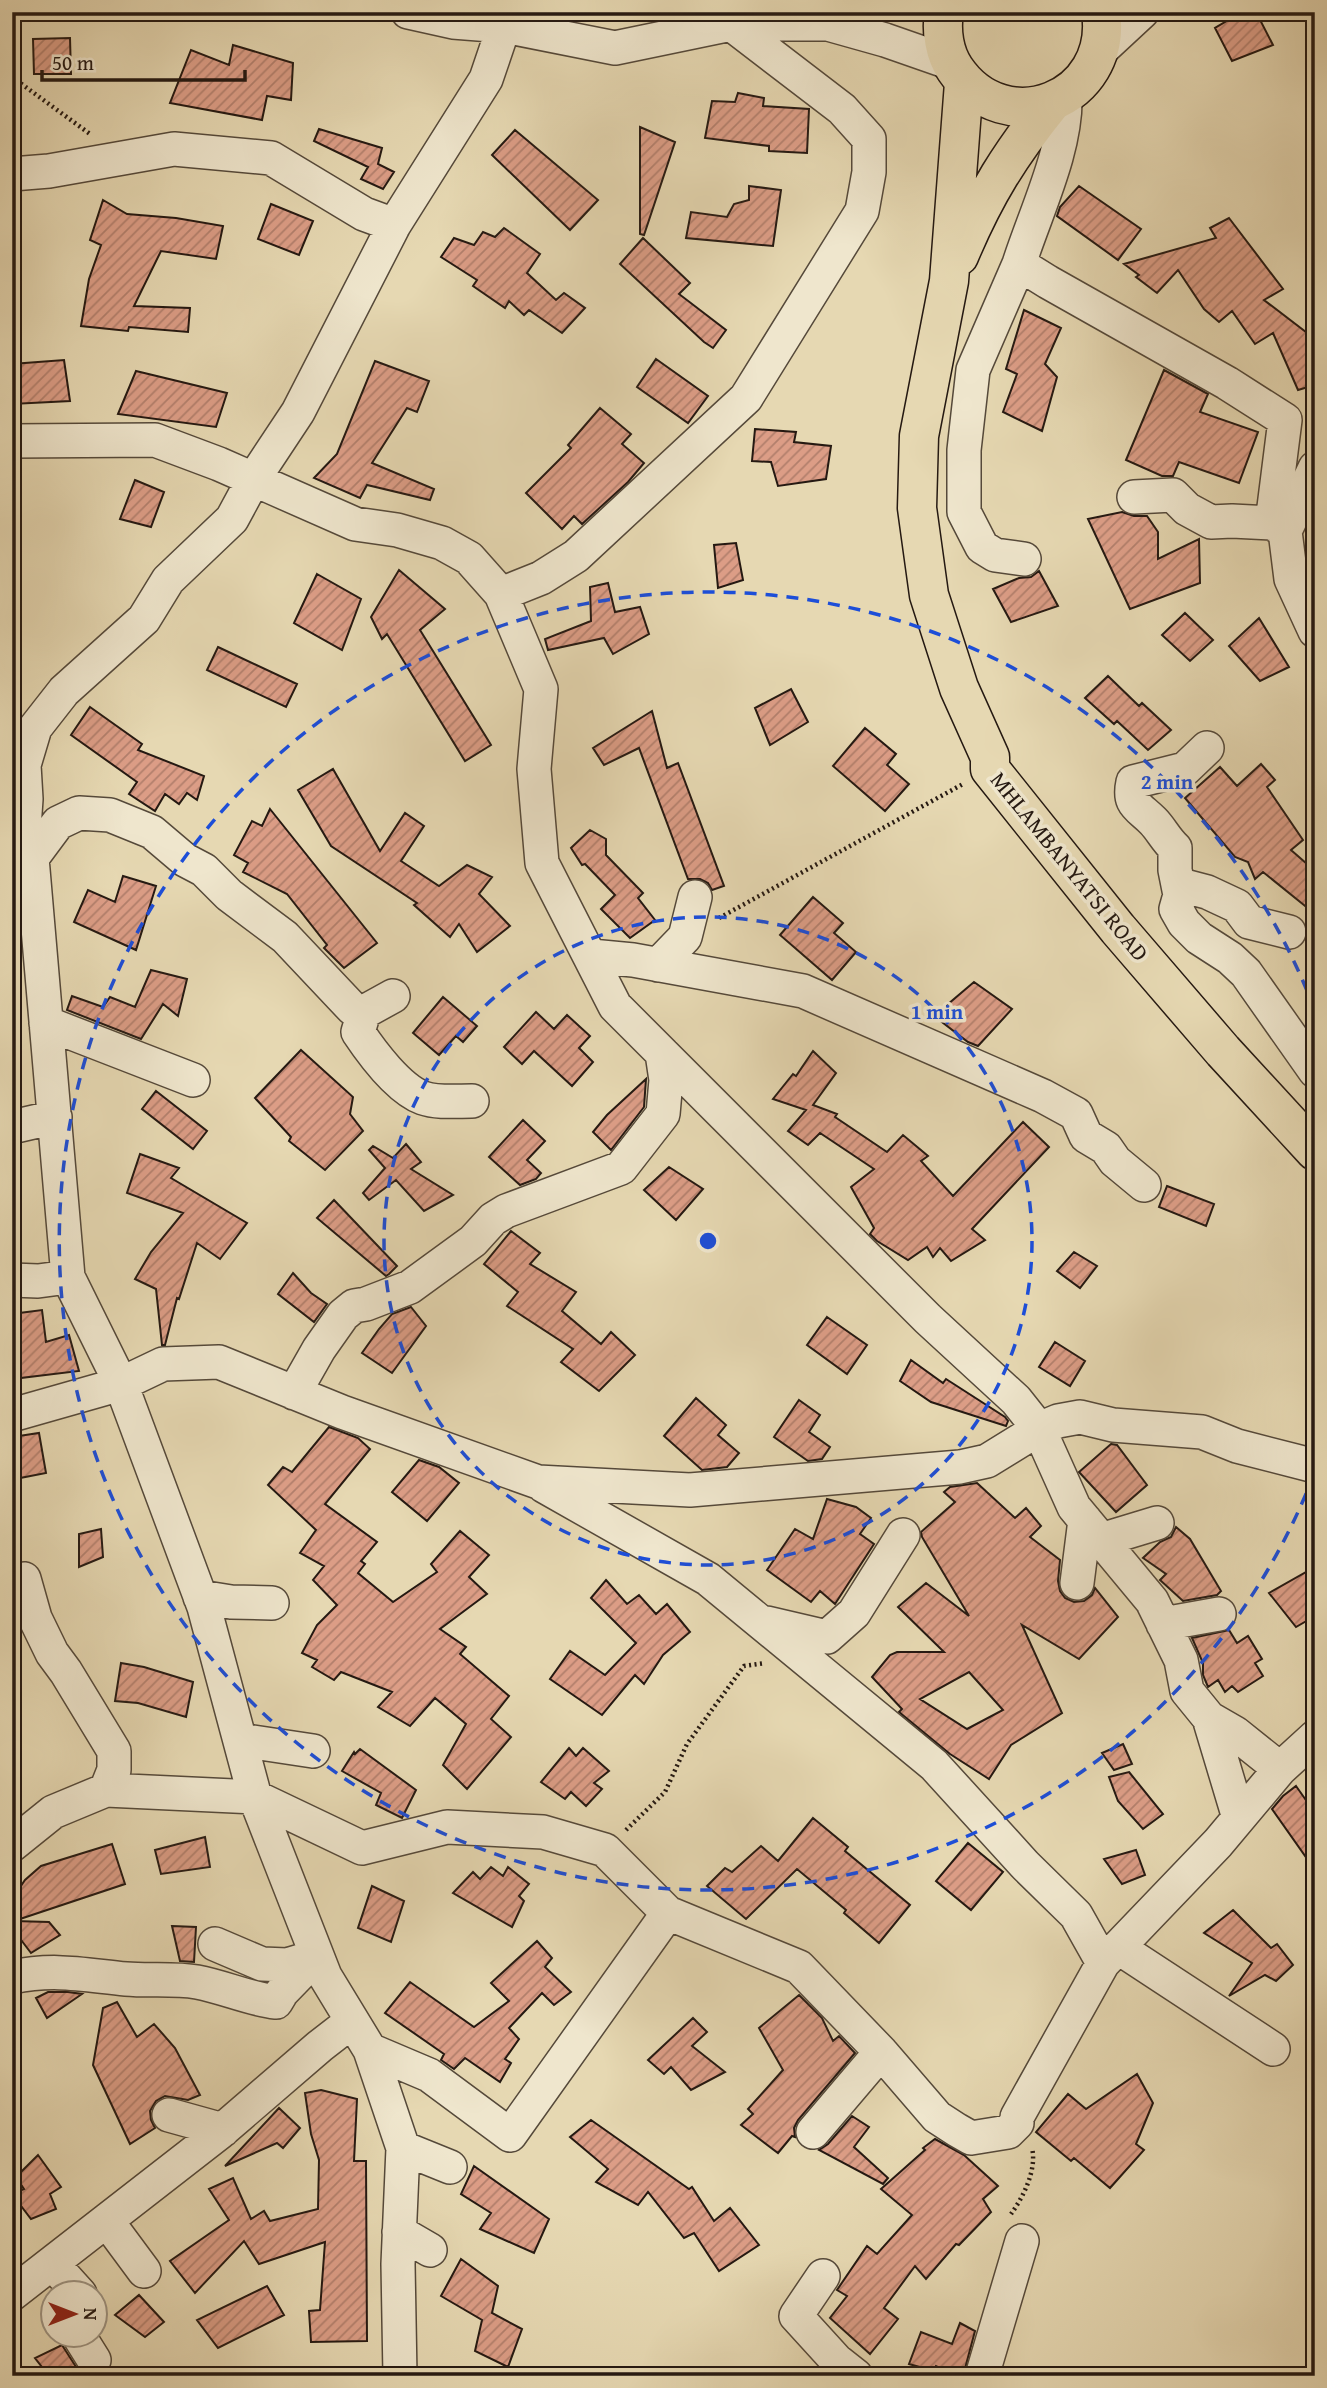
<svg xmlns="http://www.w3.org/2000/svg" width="1327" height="2388" viewBox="0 0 1327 2388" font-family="'Gentium Book Plus',serif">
  <defs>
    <pattern id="building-hatch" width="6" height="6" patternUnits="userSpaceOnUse" patternTransform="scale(1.75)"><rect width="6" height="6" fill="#dc9d86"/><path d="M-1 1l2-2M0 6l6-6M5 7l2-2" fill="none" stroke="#b27f6c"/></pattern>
  </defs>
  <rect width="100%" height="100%" fill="#e6d8b2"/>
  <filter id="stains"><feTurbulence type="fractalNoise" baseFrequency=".00286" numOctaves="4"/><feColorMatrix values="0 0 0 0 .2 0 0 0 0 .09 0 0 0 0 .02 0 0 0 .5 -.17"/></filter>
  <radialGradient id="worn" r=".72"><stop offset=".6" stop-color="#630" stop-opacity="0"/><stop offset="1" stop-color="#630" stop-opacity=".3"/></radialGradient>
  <path fill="url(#building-hatch)" stroke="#251912" stroke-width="2" fill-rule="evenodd" d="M1242,12H1256L1273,45L1232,61L1215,28Z
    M70,38L71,74H34L33,39Z
    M233,45L293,63L291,100L267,96L262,120L170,103L191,50L229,65Z
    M738,93L764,98L763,106L809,109L807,153L769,151V146L705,138L712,101L735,102Z
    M640,127L675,142L644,235L640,234Z
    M319,129L382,148L378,164L394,172L383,189L361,179L368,167L314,141Z
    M515,130L598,200L570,230L492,155Z
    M749,186L781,190L773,246L686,238L691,212L727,217L734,204L749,200Z
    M1079,186L1141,229L1118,260L1057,216L1060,207Z
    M103,200L127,214L176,218L223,226L216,259L161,251L134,306L190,308L188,332L129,327L128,331L81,326L89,279L101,245L90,240Z
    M271,204L313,221L299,255L258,239Z
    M1229,218L1283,289L1264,300L1315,339V385L1298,390L1273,333L1255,344L1232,311L1219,322L1204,309L1178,270L1157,293L1136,277L1139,275L1124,264L1216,238L1210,228Z
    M504,228L540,254L527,273L556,300L564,293L585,308L562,333L529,310L524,315L509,301L505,308L473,286L477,280L441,257L454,238L474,245L483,232L495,237Z
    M643,238L690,283L679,294L726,330L713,348L704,342L620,264Z
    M1024,310L1061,328L1045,364L1057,377L1042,431L1003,412L1017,374L1006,369Z
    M656,359L708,396L688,423L637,387Z
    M64,360L70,401L12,404V364Z
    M375,361L429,381L417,412L407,408L372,463L434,489L430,500L367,485L360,498L314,478L337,454Z
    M1164,370L1208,394L1200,412L1258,432L1239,483L1179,462L1173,476H1162L1126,460Z
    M136,371L227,393L216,427L118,414Z
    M600,408L631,434L622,444L644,463L628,482L582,524L574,516L562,529L526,493L571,448L568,445Z
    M755,429L796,432L794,442L831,446L826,479L778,486L771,462L752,461Z
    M135,480L164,492L151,527L120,519Z
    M1122,512L1134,516H1147L1158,532V559L1199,539L1200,583L1130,609L1088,519Z
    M736,543L743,580L718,588L714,545Z
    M399,570L445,609L420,630L491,745L465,761L387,634L382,639L371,617Z
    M1039,571L1058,606L1011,622L993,589L1019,578L1031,577Z
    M317,574L361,599L342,650L294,623Z
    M608,583L615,612L640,607L649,634L613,654L604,638L548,650L545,639L591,621L590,587Z
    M1185,613L1213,640L1190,661L1162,635Z
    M1259,618L1289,667L1260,681L1229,646Z
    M218,647L297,684L286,707L207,670Z
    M1108,676L1139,706L1142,703L1171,730L1148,750L1117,721L1114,724L1085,698Z
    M791,689L808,722L770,745L755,708Z
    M90,707L142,744L138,750L204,776L197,800L187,793L179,804L165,794L155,811L129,794L137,782L71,735Z
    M652,711L667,768L678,763L724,886L712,890L708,883L700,879H688L639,748L604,765L593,748Z
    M865,728L896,754L887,765L909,784L885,811L833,766Z
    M1261,764L1275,780L1267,787L1303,840L1291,850L1315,871V914L1263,872L1255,879L1248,862L1235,857L1185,798L1220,767L1237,786Z
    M333,769L380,851L405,813L424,826L401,861L439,886L467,865L492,877L479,894L510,926L477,952L459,924L450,937L414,905L417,903L331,846L298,790Z
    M270,809L377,943L344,968L324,948L327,945L287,894L243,872L248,863L234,855L252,821L262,826Z
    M590,830L606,839V855L643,893L638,898L655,920L630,938L601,909L615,895L585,864L582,865L571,848Z
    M123,876L156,886L136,950L74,922L88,890L115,902Z
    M813,897L843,923L834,933L856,952L832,980L780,935Z
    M151,970L187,979L178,1016L163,1004L141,1039L67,1010L72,996L103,1007L110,997L135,1007Z
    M974,982L1012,1009L978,1046L968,1042L934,1016Z
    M443,997L477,1026L463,1042L456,1036L439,1055L413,1033Z
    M536,1012L554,1029L567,1015L590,1036L579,1048L593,1062L572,1086L534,1051L522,1064L504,1047Z
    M301,1050L353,1097L350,1114L363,1131L325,1170L289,1141L291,1137L255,1098Z
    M813,1051L836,1073L813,1105L837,1114L835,1117L887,1152L903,1135L928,1156L921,1161L953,1196L1023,1122L1049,1147L972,1229L985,1240L951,1261L940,1248L933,1257L927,1247L908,1260L877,1241L870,1234L874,1228L851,1187L874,1169L820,1133L808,1145L788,1131L806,1110L773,1099L793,1074L796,1076Z
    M646,1079L644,1107L611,1150L593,1132L607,1115Z
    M156,1091L207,1131L193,1149L142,1109Z
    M523,1120L545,1141L527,1160L541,1173L536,1179L520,1185L489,1157Z
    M406,1144L421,1162L411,1169L453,1195L424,1211L396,1180L369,1200L363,1193L385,1168L369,1150L373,1146L393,1158Z
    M140,1154L179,1168L171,1178L247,1223L220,1259L197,1243L179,1299L177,1298L165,1345H162L156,1289L135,1279L151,1252L183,1213L127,1193Z
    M669,1167L703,1189L676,1220L644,1190Z
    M1167,1186L1214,1204L1206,1226L1159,1207Z
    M334,1200L397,1266L389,1274L386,1276L317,1218Z
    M511,1231L540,1253L530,1264L576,1292L562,1311L601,1344L611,1332L635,1355L599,1391L561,1362L573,1349L507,1306L518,1292L484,1264Z
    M1074,1252L1097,1266L1080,1288L1057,1271Z
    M293,1273L311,1293L327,1304L314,1322L278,1294Z
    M411,1307L426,1326L392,1373L362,1353L379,1329L392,1314Z
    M42,1310L46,1342L69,1335L79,1371L12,1379V1314Z
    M827,1317L867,1345L847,1374L807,1345Z
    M1055,1342L1085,1361L1070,1386L1039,1367Z
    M911,1360L943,1383L946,1379L1005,1417L1008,1421L1006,1426L931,1402L900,1381Z
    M696,1398L726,1425L718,1435L739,1453L727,1467L702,1470L664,1436Z
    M799,1400L820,1415L809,1432L830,1447L822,1459L808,1461L774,1437Z
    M329,1427L358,1438L370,1449L325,1504L377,1542L361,1561L365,1564L358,1573L393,1602L437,1572L431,1564L460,1531L489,1555L469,1577L487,1594L440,1629L466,1647L460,1654L509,1696L491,1719L511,1737L467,1789L443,1765L466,1724L435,1698L410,1726L378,1707L392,1692L341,1672L334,1680L312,1667L317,1660L302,1653L317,1625L337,1605L313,1580L324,1566L300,1553L316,1530L268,1485L283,1467L292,1472Z
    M39,1433L46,1473L15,1479L12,1437Z
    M1111,1444L1117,1445L1147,1485L1116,1512L1079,1472Z
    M419,1460L439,1467L459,1483L427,1521L392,1492Z
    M977,1483L1015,1518L1026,1508L1041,1526L1030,1537L1060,1560L1058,1581L1060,1591L1065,1598L1074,1602L1084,1601L1092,1595L1095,1588L1118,1617L1079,1659L1022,1625L1062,1713L1011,1745L989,1779L950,1754L899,1712L902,1709L872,1677L890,1655L897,1652H944L898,1607L926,1583L969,1616L922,1537L921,1532L955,1502L944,1492L950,1487ZM969,1672L1003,1710L967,1729L920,1699Z
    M827,1499L856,1507L871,1518L860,1534L874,1544L835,1604L820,1591L811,1602L767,1570L795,1529L813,1539Z
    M1176,1527L1190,1539L1221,1591L1217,1595L1183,1601L1160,1580L1166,1574L1143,1558L1160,1542L1171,1537Z
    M101,1529L103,1557L79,1567V1534Z
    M1315,1567V1616L1296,1627L1269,1593Z
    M606,1580L627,1604L639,1595L656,1614L667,1604L690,1632L663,1655L644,1684L635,1675L602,1715L550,1679L570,1651L605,1675L636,1643L591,1598Z
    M1229,1630L1237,1643L1248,1636L1262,1659L1255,1663L1263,1676L1238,1692L1232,1686L1225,1692L1218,1680L1208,1687L1203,1675V1663L1192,1638Z
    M121,1663L144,1667L193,1682L186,1717L138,1703L115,1701Z
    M1123,1744L1132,1764L1114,1770L1102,1753Z
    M569,1748L576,1756L583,1748L609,1771L594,1783L602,1789L586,1806L571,1792L565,1799L541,1782Z
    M360,1749L416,1790L402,1818L376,1805L381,1793L342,1771L354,1752L355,1754Z
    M1129,1772L1163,1814L1143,1829L1118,1801L1109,1777Z
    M1296,1786L1315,1813V1870L1272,1809L1283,1796Z
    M813,1818L848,1847L845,1851L910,1905L879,1943L844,1913L846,1910L797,1869L746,1919L707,1886L725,1868L732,1872L761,1846L778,1861Z
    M205,1837L210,1867L161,1874L155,1850Z
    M968,1843L1003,1872L971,1910L936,1881Z
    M112,1844L125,1884L14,1921L49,1922L60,1935L31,1953L12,1928V1899L25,1880L41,1866Z
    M1136,1850L1145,1875L1122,1884L1104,1859Z
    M491,1867L503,1876L508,1867L529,1884L519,1896L524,1901L512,1927L453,1893L473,1872L480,1879Z
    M372,1886L404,1901L391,1942L358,1928Z
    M1233,1910L1271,1948L1277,1944L1293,1965L1276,1981L1265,1975L1229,1996L1252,1963L1204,1933Z
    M172,1926L196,1927L194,1962L180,1961Z
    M537,1941L552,1958L545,1967L571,1992L554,2005L542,1993L509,2028L519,2039L505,2059L511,2063L500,2082L465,2058L454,2069L441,2060L444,2054L385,2013L410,1982L474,2027L509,2001L491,1983Z
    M48,1992H68L82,1994L47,2018L36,1998Z
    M799,1995L822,2018L833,2041L839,2036L855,2053L798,2120L794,2128L795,2137L792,2136L778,2153L741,2125L753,2114L748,2109L783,2070L759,2028Z
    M117,2002L137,2037L154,2024L175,2048L200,2095L188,2100L165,2096L156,2101L150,2111L151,2120L155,2128L130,2144L93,2065L103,2008Z
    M693,2018L707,2032L692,2046L725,2072L691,2090L671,2067L664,2074L648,2060Z
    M1137,2074L1153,2103L1136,2144L1144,2150L1110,2188L1074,2158L1071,2161L1036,2132L1068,2094L1086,2109Z
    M321,2090L357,2099L354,2161H366L367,2341L311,2342L309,2311L320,2310L325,2242L259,2264L244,2241L195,2293L170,2261L229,2220L209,2189L233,2178L251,2219L264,2211L270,2221L318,2209L319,2160L311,2134L305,2093Z
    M279,2108L300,2128L283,2148L277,2143L225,2166Z
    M852,2116L869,2127L854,2147L888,2178L883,2184L819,2150L828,2144Z
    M591,2120L689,2189L692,2187L714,2221L730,2208L759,2245L719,2271L694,2233L684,2238L648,2192L638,2205L596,2182L608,2169L570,2137Z
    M935,2139L964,2155L998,2186L983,2199L991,2212L959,2245L956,2244L926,2279L915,2266L884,2308L898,2319L870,2354L830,2318L847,2296L837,2290L867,2246L877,2254L912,2215L881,2189L925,2150L923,2148Z
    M38,2155L61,2187L50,2194L56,2209L31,2219L12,2194L24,2189L16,2177Z
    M474,2166L549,2219L534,2253L480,2229L491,2213L461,2194Z
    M461,2259L498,2286L492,2313L522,2329L508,2367L475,2351L482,2320L441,2296Z
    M267,2286L284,2315L218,2348L197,2320Z
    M139,2295L164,2322L145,2337L115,2315Z
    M960,2323L975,2331L963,2376H957L936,2366L934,2371L909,2364L921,2332L952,2344Z
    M62,2345L78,2370L83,2376H49L35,2358Z"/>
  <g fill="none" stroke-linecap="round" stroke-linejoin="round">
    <defs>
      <path id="minor" d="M408,12L453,22L504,26L615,48L731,24H828L885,40L951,63
        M1100,51L1142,12
        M1065,95C1067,149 1036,211 1019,264L1048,282L1227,383L1285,420L1272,523
        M12,174L49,171L174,149L271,158L364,214L394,225
        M1019,264L973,370L964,450V512L982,547L995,555L1024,559
        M12,441L155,440L219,464L355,524L397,530L442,543L469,558L501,594L541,689L534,769L542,863L615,1006L928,1319L1016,1400L1039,1429L1074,1507L1152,1601L1181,1660L1187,1691L1209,1718L1235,1733L1280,1769
        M1315,468L1285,531L1291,579L1315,631
        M1134,497L1173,495L1187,509L1211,522L1232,521L1272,523L1285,531
        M501,594L541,578L576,556L746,398L862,211L869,172V139L842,109L731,24
        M32,858L58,823L79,813L110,815L152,832L185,860L204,870L229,895L285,937L353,1009L364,1012L393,996
        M1180,895L1175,870V848C1166,840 1161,829 1153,821C1138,806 1128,805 1133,782L1185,769L1207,748
        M1289,932L1249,922L1237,906L1207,892L1188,887L1180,895L1176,909L1184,923L1199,938L1230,958L1246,973L1315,1071
        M591,956L633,960L803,991L1043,1096L1076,1114L1086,1136L1106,1148L1115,1161L1144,1185
        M658,965L685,937L695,897
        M364,1012L358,1032C372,1053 399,1089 423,1098C437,1103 457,1101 472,1101
        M46,1023L193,1080
        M12,1127L55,1117
        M12,1280L38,1281L68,1277
        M294,1393L319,1349L343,1315L354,1306L366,1304L410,1287L473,1241L493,1219L506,1211L621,1168L663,1114L666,1080L662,1053
        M12,1415L121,1384L163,1364L219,1362L342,1412L538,1482L690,1490L960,1467L987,1461L1039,1429L1058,1421L1080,1417L1113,1425L1202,1432L1237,1446L1315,1466
        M544,1486L708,1579L934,1765L1025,1865L1076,1915L1103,1963
        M1101,1540L1157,1523
        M24,1579L35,1618L52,1653L66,1672L114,1751V1770L106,1790
        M1077,1583L1085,1520
        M200,1597L231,1602L272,1603
        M767,1623L827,1637L854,1613L903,1535
        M1163,1624L1219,1614
        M1209,1718L1239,1818
        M240,1740L313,1751
        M12,1845L53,1812L106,1790L255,1797L362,1848L447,1827L543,1832L605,1850L668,1913L799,1967L881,2052L937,2117L957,2130L971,2138L1008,2132L1017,2123V2117L1103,1963L1218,1843L1280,1769L1315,1737
        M215,1944L262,1964L287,1965L317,1956
        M1119,1948L1273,2049
        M12,1977C55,1968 84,1975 126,1979C149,1981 174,1978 197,1982C224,1987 249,1999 276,2002L282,1992L317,1956
        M370,2050L429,2075L510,2135L668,1913
        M169,2115L223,2130
        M813,2132L881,2052
        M403,2148L450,2167
        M107,2221L144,2271
        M399,2232L430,2250
        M52,2263L80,2294
        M823,2276L796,2316L837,2361L856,2376
        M12,2294L219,2133L320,2046L351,2022
        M79,2336L94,2360
        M400,2376L398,2264L403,2148L370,2050L325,1976L255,1797L204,1607L121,1384L68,1277L32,858L24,828L26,799L24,765L35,728L64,691L144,619L168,580L232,519L253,480L298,412L394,225L486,79L504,26
        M982,2376L1022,2241"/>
      <path id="major" d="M944,12C941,31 944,53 955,69C1005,143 1114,100 1101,12
        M964,83L949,281L919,436L917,508L929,595L959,688L990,757V769L1118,929L1223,1051L1315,1151
        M959,256C985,194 1010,154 1052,102"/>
    </defs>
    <use href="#minor" stroke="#55493a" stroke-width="36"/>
    <use href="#major" stroke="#251912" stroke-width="41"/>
    <path stroke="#251912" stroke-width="4.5" stroke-dasharray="2 3.5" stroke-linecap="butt" d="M12,77L90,134
      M719,918L963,784
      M626,1830L665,1792L687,1744L744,1666L765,1663
      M1011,2214C1024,2196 1037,2169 1032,2148"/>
    <use href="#minor" stroke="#efe6cd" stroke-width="33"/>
    <use href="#major" stroke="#e6d8b2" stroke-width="38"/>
  </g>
  <g fill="none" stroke="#1d4ed8" stroke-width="3.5" stroke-dasharray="12 9">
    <circle cx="708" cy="1241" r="324"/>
    <path d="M1314 1474A649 649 0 1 1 1314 1008"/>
  </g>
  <g text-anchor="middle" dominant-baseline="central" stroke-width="7" stroke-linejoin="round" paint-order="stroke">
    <g font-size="23" fill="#251912" stroke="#efe6cd">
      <text transform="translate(1070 866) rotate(51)">MHLAMBANYATSI ROAD</text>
    </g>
  </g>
  <circle cx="708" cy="1241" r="10" fill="#1d4ed8" stroke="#efe6cd" stroke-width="3.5"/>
  <g font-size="21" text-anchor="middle" font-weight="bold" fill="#1d4ed8" stroke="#efe6cd" stroke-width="7" stroke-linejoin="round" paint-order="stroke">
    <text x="1167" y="789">2 min</text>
    <text x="937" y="1019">1 min</text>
  </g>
  <rect width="1327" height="2388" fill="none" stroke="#e6d8b2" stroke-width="42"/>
  <rect x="14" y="14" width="1299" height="2360" fill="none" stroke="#251912" stroke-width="3.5"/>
  <rect x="21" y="21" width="1285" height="2346" fill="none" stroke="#251912" stroke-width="2"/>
  <g transform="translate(74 2314) rotate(90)"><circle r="33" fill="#efe6cd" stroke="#9e9482" stroke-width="2"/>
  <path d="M0-5L12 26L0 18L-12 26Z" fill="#8f2418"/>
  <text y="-10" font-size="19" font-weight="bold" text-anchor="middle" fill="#251912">N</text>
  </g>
  <path d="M42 70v10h203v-10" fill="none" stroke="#251912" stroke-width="3.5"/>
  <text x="52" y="70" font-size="21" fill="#251912" stroke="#efe6cd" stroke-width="5" paint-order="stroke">50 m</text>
  <rect width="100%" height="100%" filter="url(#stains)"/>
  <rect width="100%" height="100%" fill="url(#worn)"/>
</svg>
